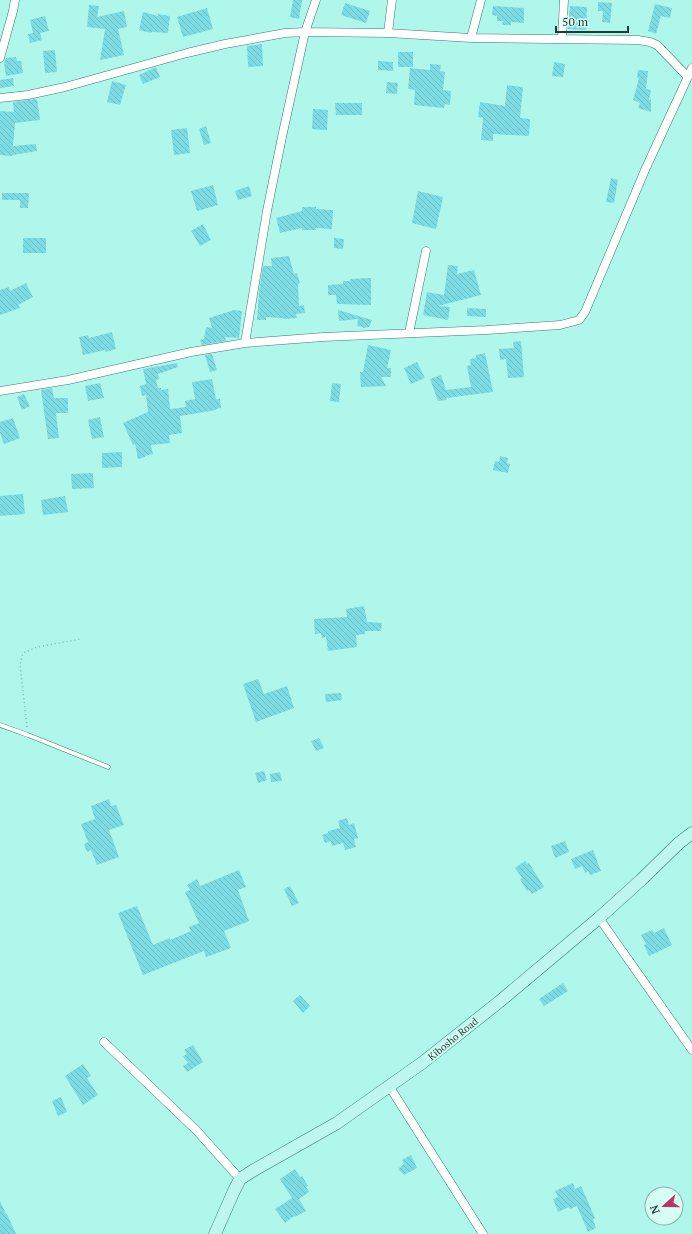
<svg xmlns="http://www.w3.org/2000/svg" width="692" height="1234" viewBox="0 0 692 1234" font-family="'PT Serif',serif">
  <defs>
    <pattern id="building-back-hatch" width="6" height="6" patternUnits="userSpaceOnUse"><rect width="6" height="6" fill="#7ddbe3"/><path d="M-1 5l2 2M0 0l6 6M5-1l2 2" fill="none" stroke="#6cbdc3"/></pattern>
  </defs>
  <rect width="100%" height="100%" fill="#b0f7eb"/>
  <path fill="url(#building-back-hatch)" d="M293,0H302L299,19L290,17Z
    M598,2L612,3L610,23L602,22L603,11H598Z
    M345,3L370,11L366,23L341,15Z
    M655,4L672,8L670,18L661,16L656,34L648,31Z
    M89,5L99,6L97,17L124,11L127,27L118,29L124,55L100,60L105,29L87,27Z
    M493,6L524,8V23L511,22V25H502L503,21H497V16L492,15Z
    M570,6L587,7L586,30L568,29Z
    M207,8L213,29L183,37L177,17Z
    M143,12L158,16V14L170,16L168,33L152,32L151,33L139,30Z
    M45,16L49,31L40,33L42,40L30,43L28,34L33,33L30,20Z
    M262,44L263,66L248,67L247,46Z
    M55,50L57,72L45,73L43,51Z
    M398,52H413V67H398Z
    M16,57L17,61H21L23,73L6,76L4,62L6,58Z
    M378,61L393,62V71L378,70Z
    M554,62L565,64L563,77L552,76Z
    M430,64L441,65L440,71L445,72L443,90L451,91L450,105L445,104L444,108L414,105L415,90L408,89L410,68L430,70Z
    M156,67L160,77L143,84L139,75Z
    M638,70L648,71L646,89L651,90L649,100L651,99V112L638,108L640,103L633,100L639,78H637Z
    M13,78L14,86L0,88V80Z
    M112,81L126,85L120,105L107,102Z
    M387,82L398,83L397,94L386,93Z
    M507,85L523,87L520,118L530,119L529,136L493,134V141L481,140L483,118L478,117L480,102L505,106Z
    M36,99H37L40,120L15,123L13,146L36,144L37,151L13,155L12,156L0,155V111L14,112L13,102Z
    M335,103H362V115H336Z
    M313,109L328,110L327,130L312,129Z
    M206,126L211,143L204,145L199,129Z
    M187,128L190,153L174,155L171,130Z
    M611,178L618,180L614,203L606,202Z
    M213,185L218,205L197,211L191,191Z
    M249,186L252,196L238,200L235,191Z
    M418,191L443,197L436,229L412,223Z
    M2,193H29L28,208H20V200H2Z
    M302,207H316V209L333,210L332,229L316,228V230H302V228L280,233L276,218L302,211Z
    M203,224L211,240L200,246L191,231Z
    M23,238H46V253H23Z
    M334,238L344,239L343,249L334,248Z
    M289,256L294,274L297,273L300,283L298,284L299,306L304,305L305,313L296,314L297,318L284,319L283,318L266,317V320H257L259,292L263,266H272L271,258Z
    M448,265L458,266L457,274L474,270L481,295L438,306L450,307L448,320L423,315L427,292L444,295Z
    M371,278V305L337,304L336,295H328V285L343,284V281H350V279Z
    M26,283L33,297L18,305L20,308L0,315V290L9,287L10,291Z
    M467,308L486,309V317L467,316Z
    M234,310L242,311L239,338L225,337L226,341L202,345L200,340L204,339L206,327L212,328L209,318Z
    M338,310L372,320L369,327L363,328V327L357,326L358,319L339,321Z
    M112,332L116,349L106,352L105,350L83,355L79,337L88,335L89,338Z
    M521,341L524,377L508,378L506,359L500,360L499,349L514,348L513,342Z
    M368,345L391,350L387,368H391V377H381L386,386L361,387L360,372H363Z
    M485,353L493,392L446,398L447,400L438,401L430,379L441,375L446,390L471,387L467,366L471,365L470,359L476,358V355Z
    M212,354L217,370L210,372L205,355Z
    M417,362L425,378L411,384L404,368Z
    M177,363L178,367L158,374L159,379L156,380L158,388H161V390L168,389L170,409L186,407L185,401L195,399L192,382L212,379L216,399H220L221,408L216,409V410L180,416L182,433L169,435L170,443L151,445L153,454L145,456V457L138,459L135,444L133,445L123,423L148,412L146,395L142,396L140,386L146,384L143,369Z
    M100,383L104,398L88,401L85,386Z
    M332,383L341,384L339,402L330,401Z
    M52,388L54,398H68V413H56L59,438L48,439L41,390Z
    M24,394L30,406L22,410L17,397Z
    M100,417L104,437L92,439L88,420Z
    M13,418L20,438L4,444L0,433V422Z
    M122,452V467L102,468V453Z
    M500,456L508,458L507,463L510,464L508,473L493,470L495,461L499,462Z
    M93,473L94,488L72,489L71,474Z
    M23,494L25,514L0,516V496Z
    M65,496L68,512L43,515L41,500Z
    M364,606L367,622L382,623L381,631H365V634L356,635L357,647L328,651L326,637L322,638L321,633L315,634L314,619L347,617L346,609Z
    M258,679L264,694L287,686L294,708L256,722L243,684Z
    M341,693L342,700L326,702L325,694Z
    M319,738L324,748L316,751L311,741Z
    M264,771L267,780L258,783L255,773Z
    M280,772L282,781L271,782L270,774Z
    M109,799L111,806L116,805L124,825L109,830L119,857L97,865L91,850L87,852L84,844L88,842L81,824L95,819L91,806Z
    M347,818L349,825L354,823L358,838L354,839L356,847L345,850L343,843L332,846L331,841L325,843L322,835L328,833V831L340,828L338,821Z
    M565,841L569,852L555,858L551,846Z
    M593,850L601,871L590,875L588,871L585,873L582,866L575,869L571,859Z
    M525,861L527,864L529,863L544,887L532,894L529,890L527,891L520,879L522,878L515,868Z
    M239,870L246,887L238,890L249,921L224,931L231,948L206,957L204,951L143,975L118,913L137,906L153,945L170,938V940L191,931L189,927L199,923L185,892L190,890L187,885L197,879L200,886Z
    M290,886L299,903L292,906L284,889Z
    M664,928L672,945L649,956L644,945L646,944L641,935L652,930L654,933Z
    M563,983L568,991L544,1006L539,999Z
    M300,995L310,1006L303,1013L293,1001Z
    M193,1045L203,1062L187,1072L183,1066L188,1063L183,1056L187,1054L184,1050Z
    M83,1064L91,1076L87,1078L98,1095L83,1105L65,1076Z
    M61,1097L67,1112L58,1116L52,1101Z
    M411,1155L417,1168L404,1175L398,1169L404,1164L402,1160Z
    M295,1169L300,1177L302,1176L308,1186L306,1187L309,1192L299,1199L306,1211L295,1217L294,1216L285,1223L275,1209L292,1198L280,1179Z
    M573,1183L575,1189L581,1186L595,1218L593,1219L596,1228L588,1232L577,1206L570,1209L569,1207L558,1212L553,1199L558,1197L555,1191Z
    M0,1201L6,1214H7L16,1234H0Z"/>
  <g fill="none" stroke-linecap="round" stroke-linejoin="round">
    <defs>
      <path id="lane" d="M0,725L28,735L108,767"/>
      <path id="street" d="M388,33L392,0
        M471,38L481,0
        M562,39L564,0
        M0,58L13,11L15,0
        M0,98L28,95L65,87L187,53L225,44L285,33L305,32L388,33L471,38L638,40L650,42L657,45L688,77
        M409,333L426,251
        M245,343L267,211L282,137L305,32L316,0
        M0,391L68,380L191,352L245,343L323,337L487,330L560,325L579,320L585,312L645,170L692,68
        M599,918L692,1050
        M104,1042L197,1131L240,1179
        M389,1086L483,1234"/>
      <path id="secondary" d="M215,1234L233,1193L240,1179L254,1170L337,1123L422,1063L499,1002L599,918L641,880L679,843L692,833"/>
    </defs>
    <use href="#lane" stroke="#357b71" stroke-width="5"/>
    <use href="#street" stroke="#357b71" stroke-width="9"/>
    <use href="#secondary" stroke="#357b71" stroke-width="13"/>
    <path stroke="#80b9af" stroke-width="1.5" stroke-dasharray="1 3" stroke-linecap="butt" d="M27,727L20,665L23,653L37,647L81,639"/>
    <use href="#lane" stroke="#fff" stroke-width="4"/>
    <use href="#street" stroke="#fff" stroke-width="8"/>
    <use href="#secondary" stroke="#bdf7f0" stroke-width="12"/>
  </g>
  <g text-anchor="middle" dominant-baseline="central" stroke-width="3.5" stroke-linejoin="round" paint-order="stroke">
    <g font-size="10" fill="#1e3b36" stroke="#d5fef6">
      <text transform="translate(453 1039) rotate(-39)">Kibosho Road</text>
    </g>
  </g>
  <g transform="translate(664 1206) rotate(249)"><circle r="19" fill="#d5fef6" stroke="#8cb0a9"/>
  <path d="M0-3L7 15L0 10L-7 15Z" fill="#be3367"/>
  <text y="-6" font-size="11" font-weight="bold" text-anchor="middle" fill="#1e3b36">N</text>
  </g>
  <path d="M556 26v6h72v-6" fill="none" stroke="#1e3b36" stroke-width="2"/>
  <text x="562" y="26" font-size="12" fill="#1e3b36" stroke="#d5fef6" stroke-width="3" paint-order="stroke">50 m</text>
</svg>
